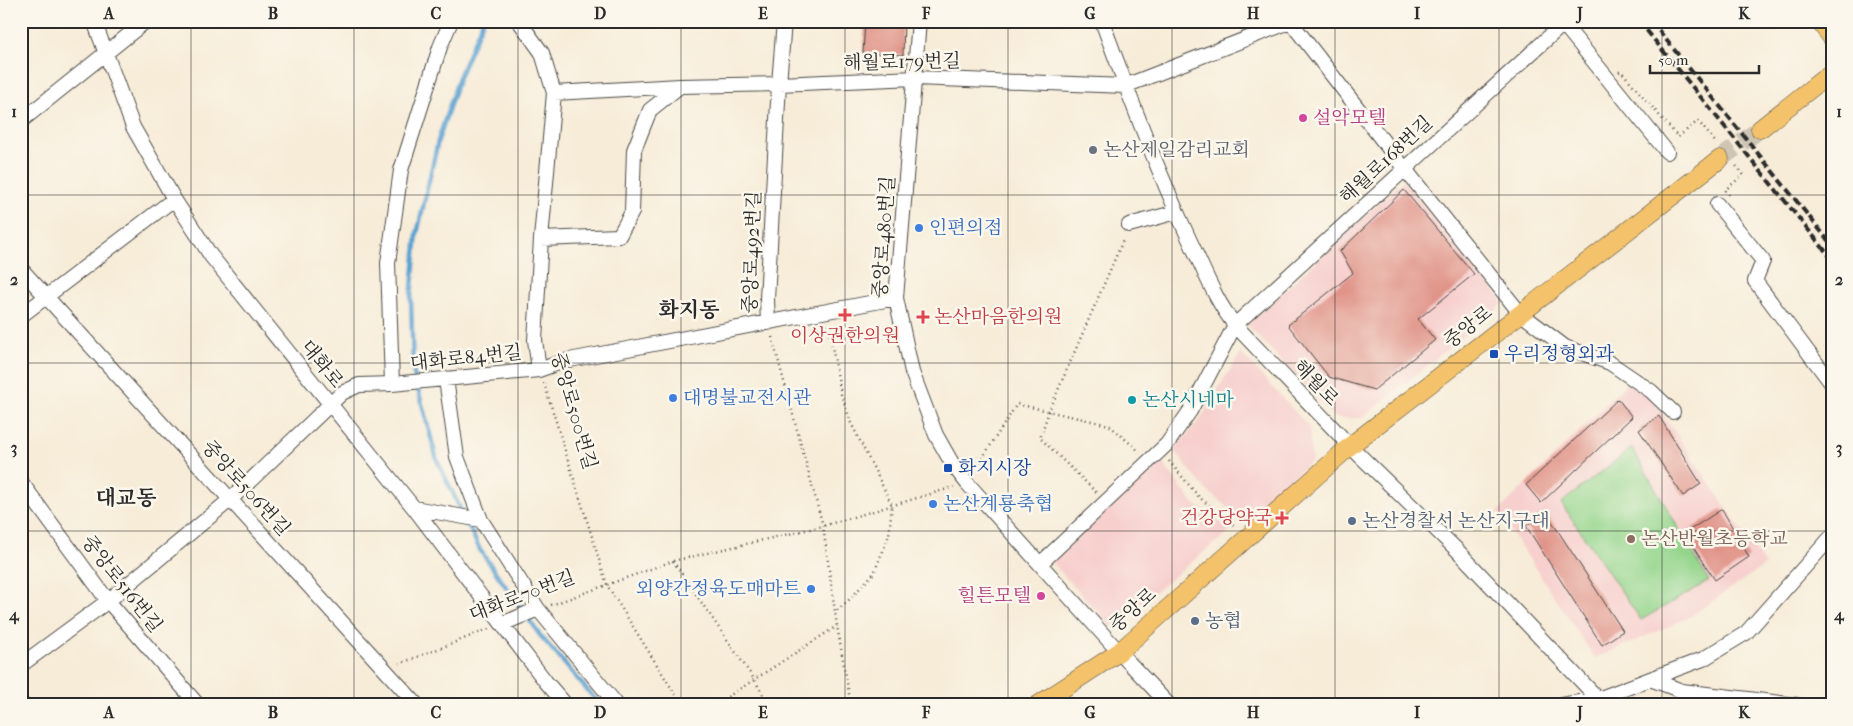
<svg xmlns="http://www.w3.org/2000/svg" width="1853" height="726" viewBox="0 0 1853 726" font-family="'IM FELL French Canon','Noto Serif KR',serif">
  <rect width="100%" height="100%" fill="#fbf7ec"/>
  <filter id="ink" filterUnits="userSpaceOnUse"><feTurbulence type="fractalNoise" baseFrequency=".02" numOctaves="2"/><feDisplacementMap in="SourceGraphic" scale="10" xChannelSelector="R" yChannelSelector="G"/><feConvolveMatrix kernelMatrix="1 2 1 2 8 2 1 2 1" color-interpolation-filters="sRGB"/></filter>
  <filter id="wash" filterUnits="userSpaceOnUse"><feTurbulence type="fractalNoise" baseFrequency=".0096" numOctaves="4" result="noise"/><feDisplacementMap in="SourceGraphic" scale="20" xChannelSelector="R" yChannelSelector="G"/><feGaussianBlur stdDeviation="1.12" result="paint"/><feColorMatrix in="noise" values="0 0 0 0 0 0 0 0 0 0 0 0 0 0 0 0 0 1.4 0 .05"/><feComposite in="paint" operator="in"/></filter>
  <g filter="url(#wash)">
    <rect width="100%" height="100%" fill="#f7ecd8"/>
    <path fill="#f7d0ce" d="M1403,181L1504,303L1362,418H1336L1247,325Z
      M1241,353L1309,427L1312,461L1242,519L1206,490L1174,450L1202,417L1216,391Z
      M1636,374L1765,565L1688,618L1595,658L1498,512Z
      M1161,461L1193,503L1231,530L1112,627L1051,562Z"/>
    <path fill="#94d58c" stroke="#60805c" d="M1632,448L1709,581L1641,620L1561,503Z"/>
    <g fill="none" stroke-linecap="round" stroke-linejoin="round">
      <path stroke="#5ba2d1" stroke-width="4.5" d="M483,21L459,77L438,141L417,234L411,298L413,370L437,460L480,550L539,634L600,705"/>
    </g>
    <g id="blocks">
      <path fill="#e1958a" d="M865,21H904L903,55L863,53Z
        M1404,190L1474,274L1418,319L1435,340L1374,390L1329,377L1288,325L1353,273L1340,251Z
        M1618,399L1632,417L1541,503L1526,485Z
        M1659,416L1701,484L1683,496L1639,430Z
        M1722,509L1749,557L1715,580L1685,533Z
        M1545,511L1623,631L1602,645L1526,526Z"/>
    </g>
  </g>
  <g filter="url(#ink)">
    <use href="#blocks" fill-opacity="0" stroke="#4a4845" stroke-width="1"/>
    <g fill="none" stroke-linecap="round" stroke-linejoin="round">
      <path stroke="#cec5b5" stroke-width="18" stroke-dasharray="18 9" stroke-linecap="butt" d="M1720,159L1760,129"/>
      <defs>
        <path id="minor" d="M94,21L133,127L174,199L211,256L414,508L546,682L566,705
          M519,21L542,53L554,93L541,239L535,340L539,370
          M919,21L896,298L912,372L936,435L953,465L967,483L1119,652L1169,705
          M1102,21C1129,95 1157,170 1190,241C1204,270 1215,300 1235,325L1350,446L1457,550L1604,705
          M1290,21L1404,168L1520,313L1565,347L1610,363L1651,391L1673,412
          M1561,21L1667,152
          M554,93L680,86L779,84L915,78L1125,86L1292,21
          M21,121L146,21
          M1717,204L1763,261L1755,281L1832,384
          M1129,225L1177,212
          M541,239L619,236L632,212L634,150L650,110L680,86
          M21,269L417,705
          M21,316L174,199
          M768,323L767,299L779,84L784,21
          M446,379L457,457L481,520L538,609L617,705
          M392,384L388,263L401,170L440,47L451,21
          M21,482L108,601L198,705
          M414,508L481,520
          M1040,564L1167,444L1190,411L1235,325L1563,24
          M502,624L538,609
          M21,665L108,601L231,499L342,393L359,385L392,384L539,370L564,361L896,298
          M1650,679L1703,659L1746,633L1832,536
          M21,703L23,705
          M1561,705L1598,699L1650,679L1682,691L1797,705"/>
        <path id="major" d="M1819,21L1832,38
          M1760,129L1832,72
          M1038,705L1119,652L1350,446L1720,159"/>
      </defs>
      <use href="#minor" stroke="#4a4845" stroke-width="16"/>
      <use href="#major" stroke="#4a4845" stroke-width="19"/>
      <path stroke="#4a4845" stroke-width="2.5" stroke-dasharray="1 4" stroke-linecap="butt" d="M1619,72L1621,71L1678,137L1698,121L1717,144
        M1729,195L1725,190L1743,175L1734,163
        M828,325L841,394L851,423L892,505L889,535L874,573L848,601L835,612
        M772,337L823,526L837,626L851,705
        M544,383L607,585L682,705
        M1169,461L1199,497L1236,527
        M974,471L1017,404L1109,425L1140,452
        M1096,492L1040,438L1049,411L1124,238
        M673,561L754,679L769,705
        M551,605L673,561L823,526L954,487
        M399,664L489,629
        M715,705L837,626"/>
      <use href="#minor" stroke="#fff" stroke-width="14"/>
      <use href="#major" stroke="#f3c26a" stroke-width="18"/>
      <path stroke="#2b2b2b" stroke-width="4" stroke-dasharray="8 4" stroke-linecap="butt" d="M1639,21L1832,259
        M1651,21L1832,245"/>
    </g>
  </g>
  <path fill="none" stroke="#2b2b2b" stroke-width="1" stroke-opacity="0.55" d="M191,21V705M354,21V705M518,21V705M681,21V705M845,21V705M1008,21V705M1172,21V705M1335,21V705M1499,21V705M1662,21V705M21,195H1832M21,363H1832M21,531H1832"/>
  <g fill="#d1479c" stroke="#fbf7ec" stroke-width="2">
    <circle cx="1303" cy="118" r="5"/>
    <circle cx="1041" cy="596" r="5"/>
  </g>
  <circle fill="#6b7280" stroke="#fbf7ec" stroke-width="2" cx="1093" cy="150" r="5"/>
  <g fill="#3f7fe0" stroke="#fbf7ec" stroke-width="2">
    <circle cx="919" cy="228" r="5"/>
    <circle cx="673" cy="398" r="5"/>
    <circle cx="933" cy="504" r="5"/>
    <circle cx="811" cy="589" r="5"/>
  </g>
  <g fill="#e0444e" stroke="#fbf7ec" stroke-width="2">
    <path d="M842.5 307.5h5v5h5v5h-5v5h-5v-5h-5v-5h5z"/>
    <path d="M920.5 309.5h5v5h5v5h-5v5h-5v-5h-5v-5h5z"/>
    <path d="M1279.5 510.5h5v5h5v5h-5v5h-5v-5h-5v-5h5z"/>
  </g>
  <g fill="#1a4fb4" stroke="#fbf7ec" stroke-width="2">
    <rect x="1489" y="349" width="10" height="10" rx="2.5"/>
    <rect x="943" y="463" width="10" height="10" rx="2.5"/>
  </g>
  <circle fill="#0f9aa8" stroke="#fbf7ec" stroke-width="2" cx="1132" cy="400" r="5"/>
  <g fill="#5c6f8a" stroke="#fbf7ec" stroke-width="2">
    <circle cx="1352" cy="521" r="5"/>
    <circle cx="1195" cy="621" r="5"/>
  </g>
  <circle fill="#8d6e63" stroke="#fbf7ec" stroke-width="2" cx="1631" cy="539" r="5"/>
  <g text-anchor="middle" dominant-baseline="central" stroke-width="5" stroke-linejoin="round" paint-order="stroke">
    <g font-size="19" fill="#2b2b2b" stroke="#fbf7ec">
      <text transform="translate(902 62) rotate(-1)">해월로179번길</text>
      <text transform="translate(1386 160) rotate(-43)">해월로168번길</text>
      <text transform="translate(884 237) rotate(-86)">중앙로480번길</text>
      <text transform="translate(752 252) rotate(-88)">중앙로492번길</text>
      <text transform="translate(1468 327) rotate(-38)">중앙로</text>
      <text transform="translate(466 358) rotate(-6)">대화로84번길</text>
      <text transform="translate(322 364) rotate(51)">대화로</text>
      <text transform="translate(1316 383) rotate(46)">해월로</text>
      <text transform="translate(574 411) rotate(74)">중앙로500번길</text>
      <text transform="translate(246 488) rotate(48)">중앙로506번길</text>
      <text transform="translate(122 584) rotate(52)">중앙로516번길</text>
      <text transform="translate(522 596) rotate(-21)">대화로70번길</text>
      <text transform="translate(1133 610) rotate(-42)">중앙로</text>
    </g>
    <g font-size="19" fill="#b23c85" stroke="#fbf7ec" text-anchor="start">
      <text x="1313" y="118">설악모텔</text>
      <text x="1031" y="596" text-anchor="end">힐튼모텔</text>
    </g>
    <g font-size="19" fill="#5b616d" stroke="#fbf7ec" text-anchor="start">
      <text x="1103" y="150">논산제일감리교회</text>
    </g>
    <g font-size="19" fill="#366cbe" stroke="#fbf7ec" text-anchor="start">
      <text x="929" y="228">인편의점</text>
      <text x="683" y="398">대명불교전시관</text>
      <text x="943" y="504">논산계룡축협</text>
      <text x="801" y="589" text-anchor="end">외양간정육도매마트</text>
    </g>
    <g font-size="19" fill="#be3a42" stroke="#fbf7ec" text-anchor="start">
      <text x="934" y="317">논산마음한의원</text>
      <text x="845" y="336" text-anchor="middle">이상권한의원</text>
      <text x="1272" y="518" text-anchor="end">건강당약국</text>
    </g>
    <g font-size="19" fill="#164399" stroke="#fbf7ec" text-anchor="start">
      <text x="1504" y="354">우리정형외과</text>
      <text x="958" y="468">화지시장</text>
    </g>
    <g font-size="19" fill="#0d838f" stroke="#fbf7ec" text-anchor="start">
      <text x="1142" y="400">논산시네마</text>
    </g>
    <g font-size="19" fill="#4e5e75" stroke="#fbf7ec" text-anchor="start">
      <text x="1362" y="521">논산경찰서 논산지구대</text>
      <text x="1205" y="621">농협</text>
    </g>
    <g font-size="19" fill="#785e54" stroke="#fbf7ec" text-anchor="start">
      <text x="1641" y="539">논산반월초등학교</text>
    </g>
    <g font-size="21" font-weight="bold" fill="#2b2b2b" stroke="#fbf7ec">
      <text x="689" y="310">화지동</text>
      <text x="126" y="498">대교동</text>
    </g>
  </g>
  <rect width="1853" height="726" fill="none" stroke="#fbf7ec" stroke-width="55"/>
  <path d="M1650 65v8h109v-8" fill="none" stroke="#2b2b2b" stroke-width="2.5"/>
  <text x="1658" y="65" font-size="15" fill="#2b2b2b" stroke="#fbf7ec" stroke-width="4" paint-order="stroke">50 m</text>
  <rect x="28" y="28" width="1798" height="670" fill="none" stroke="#2b2b2b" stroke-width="2"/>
  <g font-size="16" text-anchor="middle" font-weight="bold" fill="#2b2b2b">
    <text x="109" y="19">A</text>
    <text x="273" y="19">B</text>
    <text x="436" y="19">C</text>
    <text x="600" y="19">D</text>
    <text x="763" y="19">E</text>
    <text x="926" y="19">F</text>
    <text x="1090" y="19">G</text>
    <text x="1253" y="19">H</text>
    <text x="1417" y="19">I</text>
    <text x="1580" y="19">J</text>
    <text x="1744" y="19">K</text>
    <text x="14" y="117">1</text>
    <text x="1839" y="117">1</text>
    <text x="14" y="285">2</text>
    <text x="1839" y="285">2</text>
    <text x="14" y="453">3</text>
    <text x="1839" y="453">3</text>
    <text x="14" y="620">4</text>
    <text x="1839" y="620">4</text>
    <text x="109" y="718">A</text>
    <text x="273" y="718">B</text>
    <text x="436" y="718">C</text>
    <text x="600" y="718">D</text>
    <text x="763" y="718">E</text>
    <text x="926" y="718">F</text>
    <text x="1090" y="718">G</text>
    <text x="1253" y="718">H</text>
    <text x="1417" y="718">I</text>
    <text x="1580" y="718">J</text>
    <text x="1744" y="718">K</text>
  </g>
</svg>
